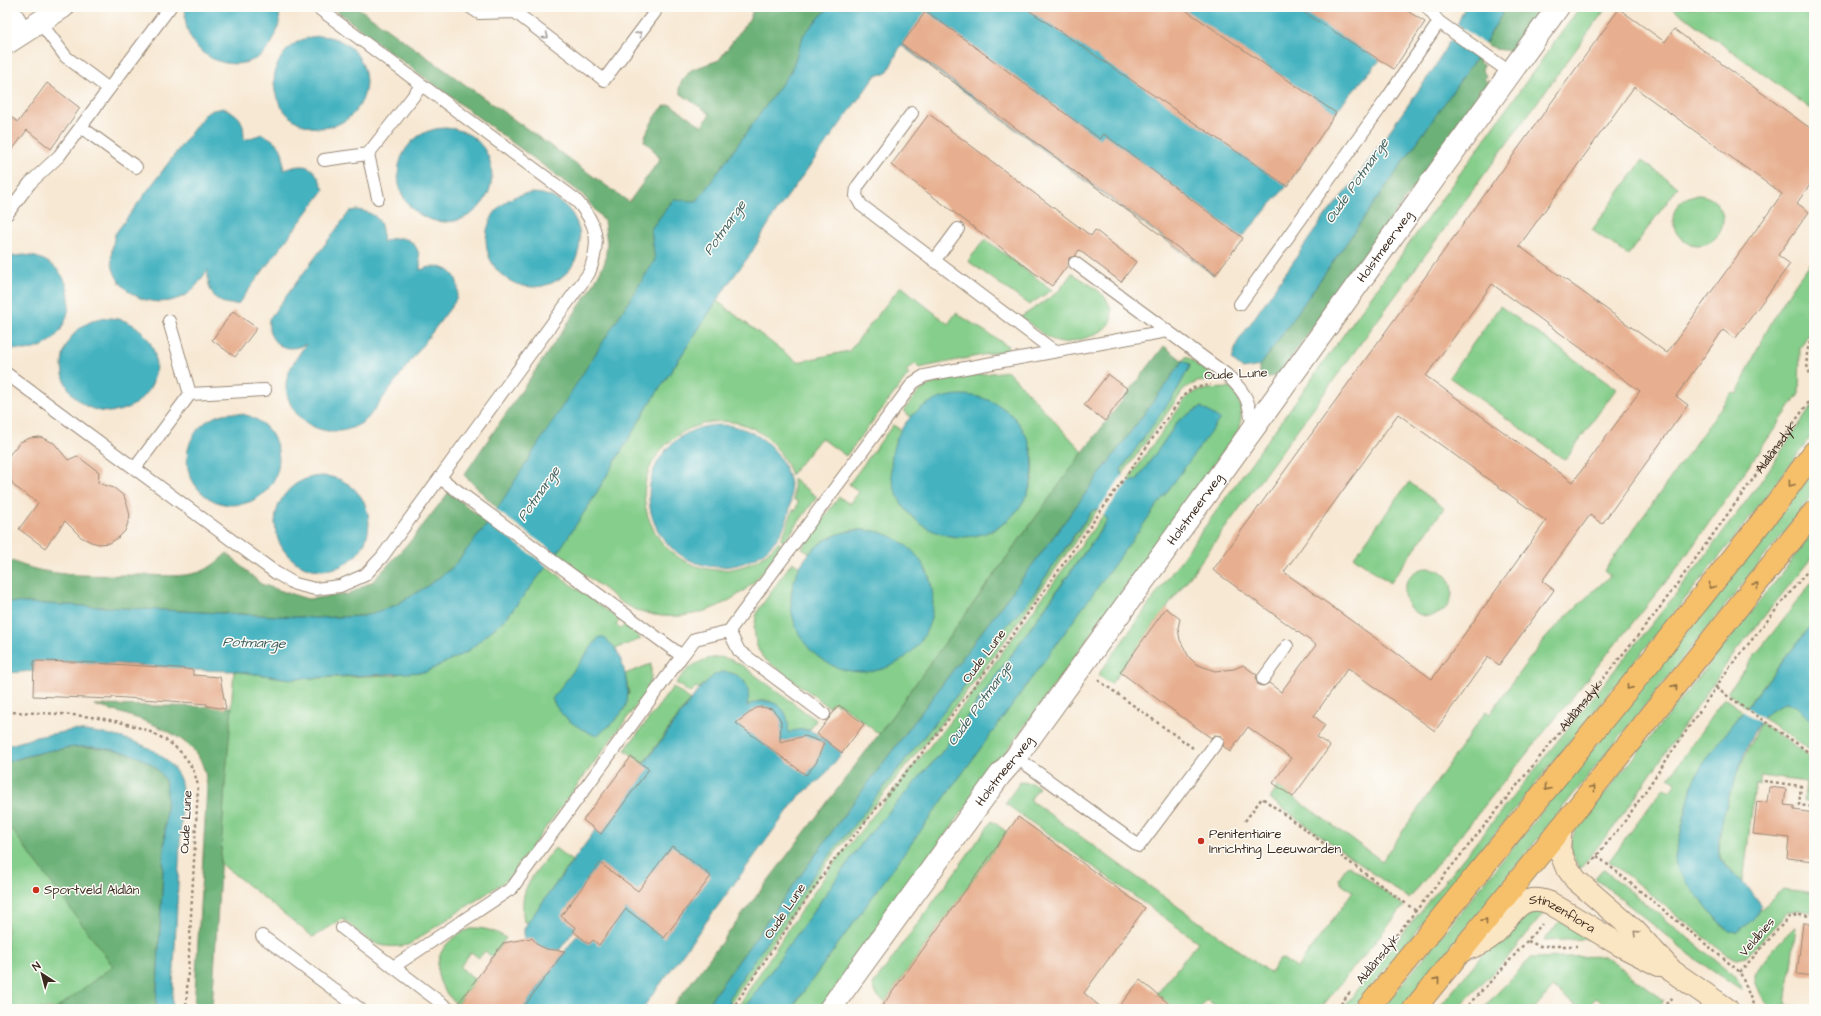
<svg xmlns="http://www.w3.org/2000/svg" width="1821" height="1016" viewBox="0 0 1821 1016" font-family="'Architects Daughter',sans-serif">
  <rect width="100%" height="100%" fill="#fdfcf7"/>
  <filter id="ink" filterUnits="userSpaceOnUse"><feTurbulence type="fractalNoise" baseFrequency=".025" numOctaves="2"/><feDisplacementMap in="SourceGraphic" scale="8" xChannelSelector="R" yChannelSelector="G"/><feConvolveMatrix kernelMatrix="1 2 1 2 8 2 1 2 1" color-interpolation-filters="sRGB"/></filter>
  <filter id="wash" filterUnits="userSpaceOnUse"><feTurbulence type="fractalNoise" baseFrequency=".012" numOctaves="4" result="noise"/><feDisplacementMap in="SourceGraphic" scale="16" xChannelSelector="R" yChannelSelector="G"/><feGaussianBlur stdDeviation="0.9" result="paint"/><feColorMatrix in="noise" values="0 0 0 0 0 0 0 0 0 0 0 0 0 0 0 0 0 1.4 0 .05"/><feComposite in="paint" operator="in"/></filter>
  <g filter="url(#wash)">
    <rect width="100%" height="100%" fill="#f7e8d3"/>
    <path fill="#85ce8b" stroke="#607c54" d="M1580,7H1607L1111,684L1098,675Z
      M1671,7H1814V111Z
      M1642,161L1678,187L1628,255L1592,230Z
      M1673 220a25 25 0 1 1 50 0a25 25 0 1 1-50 0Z
      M985,239L1052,290L1029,305L968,261Z
      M1814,259V325L1800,348L1799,394L1681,563L1409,899L1270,799L1278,786L1382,861L1486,711L1490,714C1507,689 1525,664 1544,640C1564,617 1587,597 1610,576L1604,571L1732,392L1737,394C1758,346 1780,300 1814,259Z
      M1072,273C1082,280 1103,291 1108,302C1121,326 1096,336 1078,340C1073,341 1067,343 1062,343C1050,342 1031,324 1021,317L1057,293Z
      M901,286L948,324L956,313L1008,346L1007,350L919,368L915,364L906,371L909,374L846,456L821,438L791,475C752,367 604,441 655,532C666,552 686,565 708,569C734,573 762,563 778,542L782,545C773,557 765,571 754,582C721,613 670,628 628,606C619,602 611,594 603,588C587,577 572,565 556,554L591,502L647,408L717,301L797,362L849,351Z
      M1500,306L1616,389L1565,460L1449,377Z
      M1186,356L1219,380L1197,382L1185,388L1122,475L1121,470L1176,392L1189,368L1190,364L1183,361Z
      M1008,371L1083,452L879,734L839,703L838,705L833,702L829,707L763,658L756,644L754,628L757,612L792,562L800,567L793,586L791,600L932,585L927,571L917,556L880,532L865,530H851L823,541L809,553L802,548L839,497L850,504L859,492L849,484L893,425L901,430L895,443L990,532C1044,501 1048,444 1000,406L920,409L911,417L903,411C910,403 916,392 926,387C943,377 987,374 1008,371Z
      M1230,388C1242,400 1242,411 1240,428L820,1009H791L1219,419L1201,407L1179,420L1137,480L1131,482L1128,480L1187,397C1199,387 1215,389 1230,388Z
      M1814,403V432L1802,449L1732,541L1353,1009H1342L1684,584L1759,484Z
      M1814,470V492L1786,530L1401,1009H1382L1764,537Z
      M793,479L817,497L784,542L780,539L785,531L793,510H796L798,501L794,500Z
      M1409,482L1444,508L1390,583L1354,557Z
      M1098,509L1001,646L960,700L827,863L730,1004L729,999L736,987L809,881L969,680L994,640L1028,602L1093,510Z
      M1104,514L1108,519L941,753L864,840L748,1003L738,1007L785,934L832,866L965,703Z
      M1814,530V555L1732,656L1622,816L1580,869C1572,854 1567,848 1575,831L1780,576Z
      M546,566L620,620L616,625L621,628L625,624L641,639L615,649L604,637L629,694L625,674L651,664V678L647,691L507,880L408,945C376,951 366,939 343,919L313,937L220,863L225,784L234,671L291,679L395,675L467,652L507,617Z
      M1404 592a24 24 0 1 1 48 0a24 24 0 1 1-48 0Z
      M1814,580V622L1746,707L1728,693L1742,672Z
      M720,657L732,660L743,666L816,720L810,730L803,729L787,733L770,701C761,700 755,701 747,706L703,684L699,689L696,687L690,693L676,683C689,666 699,659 720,657Z
      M673,687L690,700L643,764L625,750Z
      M1724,698L1743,711L1699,770L1693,782L1675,857L1709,910L1723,927L1746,926L1759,910L1783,889L1814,893V912L1795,910L1787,913L1746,957L1737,959L1728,956L1609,861L1664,787L1670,791L1676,783L1669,778Z
      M1786,703L1796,706L1814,724V753L1763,718L1774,709Z
      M1761,723L1805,753L1814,762V802L1804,801L1806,782L1761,776L1759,785H1755L1743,882L1725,864L1719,853L1721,823L1736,775Z
      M1020,782L1032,783L1039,787L1030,800L1270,973L1279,960L1283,959L1297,968L1353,892L1340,882L1339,878L1348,865L1404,906L1320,1009H1214L1216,1006L1207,1000L1199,1009H1175L1157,994L1198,942L1006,804V802Z
      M7,811L122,968L67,1009H7Z
      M992,821L1007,832L885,1002L877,996L873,985Z
      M555,848L572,861L528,922H524C518,885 534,875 555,848Z
      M1603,869L1735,976L1742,991L1698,961L1595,878Z
      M1533,908L1545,912L1507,958L1457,1009H1438L1502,930Z
      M1561,919L1589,938L1588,939L1544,941Z
      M1796,927L1786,1005L1814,1009C1803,1009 1777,1012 1769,1006C1764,1003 1754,982 1755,976C1756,967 1788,931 1796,927Z
      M473,928C486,928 495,931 506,938L492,957L485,951L479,958L471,952L460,967L475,980L457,1004C425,978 434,940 473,928Z
      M1604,956L1664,1000L1657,1009H1610L1596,998L1586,1009H1580L1553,987L1535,1009H1482L1531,958Z"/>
    <path fill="#6cb177" stroke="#546e4a" d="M332,7H357L629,202L660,159L652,148L644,141C644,134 658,110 665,106C667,105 669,105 671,105L702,126L710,114L681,94L679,89L681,82L691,70L719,60L750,18L754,7H829L804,34L791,71L697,201L673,200L651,229L655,260L498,509L464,475L591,289L605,262L607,243L604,221L582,194L375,41Z
      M1506,7H1544L1511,51L1495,49V48L1485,44Z
      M1476,58L1482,65H1484L1482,69L1486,76L1484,79L1489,83L1278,376L1260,378V366Z
      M1164,346L1183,361L1063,524L847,811L704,1009H671L879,734L1083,452Z
      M449,492L488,523L453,567L426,587L396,605L364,616L316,618L7,602V564L10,560C49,579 97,575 139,575C159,575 181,578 200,572C211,568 219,560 227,553L261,584L285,592L308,599L349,594L373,581L413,538Z
      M94,705L232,707L225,784L212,1009H194L207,787C206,781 206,774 204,769C193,730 129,716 94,705Z
      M76,747C102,747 151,751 164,778C166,782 166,787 167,790L156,1009H56L113,966L7,823V762L47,751Z"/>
    <path fill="#44b2c0" stroke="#406e6f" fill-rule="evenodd" d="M186,7H278C281,16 279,26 276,34C257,87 177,64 186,7Z
      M829,7H1402L1410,12L1380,60L1336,111L1286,187L1243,236L1214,275L901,45L888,71L885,74L876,75L774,215L750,255L728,284L647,408L591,502L558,552L507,617L467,652L426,672L291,679L235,671L193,670L120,664L34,661V671L7,673V602L316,618L364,616L396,605L426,587L453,567L488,523L655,260L651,229L673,200L697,201L791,71L804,34Z
      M1465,7H1506L1476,58L1260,366L1243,369L1232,360L1237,343L1322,220L1351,185L1435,67L1452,36Z
      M274 82a46 46 0 1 1 92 0a46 46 0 1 1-92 0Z
      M223,108C241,115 244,121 244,140L262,134C281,143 285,151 283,170C308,162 314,165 324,190L238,304C214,306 207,291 208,270C201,278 196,289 186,295C157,311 120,298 112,265C110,254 113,244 115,234L205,114L213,110Z
      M398 175a47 47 0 1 1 94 0a47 47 0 1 1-94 0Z
      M486 240a47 47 0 1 1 94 0a47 47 0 1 1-94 0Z
      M357,210C378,213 384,222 382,242C407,231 422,243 420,270C424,269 428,267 432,267C454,265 464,284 454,303L368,418C338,445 291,429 286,388C285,372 298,356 306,344C286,355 266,343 269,319L350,211Z
      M24,255C97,261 74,369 7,347V257Z
      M62 365a47 47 0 1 1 94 0a47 47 0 1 1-94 0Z
      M1183,361L1190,364L1189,368L1176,392L1121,470L1122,475L1131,482L1137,480L1179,420L1201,407L1220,419L791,1009H704L847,811L1063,524ZM1098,509L1108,520L941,753L864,840L748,1003L738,1007L730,1004L729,999L736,987L809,881L969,680L994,640L1028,602L1077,531L1093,510Z
      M891 466a71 71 0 1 1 142 0a71 71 0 1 1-142 0Z
      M187 459a46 46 0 1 1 92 0a46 46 0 1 1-92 0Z
      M649 496a71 71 0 1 1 142 0a71 71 0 1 1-142 0Z
      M275 523a47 47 0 1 1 94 0a47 47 0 1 1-94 0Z
      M791 601a71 71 0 1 1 142 0a71 71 0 1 1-142 0Z
      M1814,622V724L1796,706L1786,703C1778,707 1769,711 1763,718C1746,742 1715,824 1719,853C1721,868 1753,886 1760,905C1758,918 1746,926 1736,932L1729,931L1718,921L1676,869L1675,857L1693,782L1699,770L1723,737Z
      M599,637H604C607,641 612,644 615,648C623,660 631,691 626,705C622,716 606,729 596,736C577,727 561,719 552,699Z
      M721,672C742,671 753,686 747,706C770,693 792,707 788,733C811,722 824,740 842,753L822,778L798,797L642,1009H522L580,931L576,928L558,952L551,955L524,943V929L528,922L699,689L714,675Z
      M74,730C109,733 159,741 178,775C183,783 182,793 182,802L172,1009H156L167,791C166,787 166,782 164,779C153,753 100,745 76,747C52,749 29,755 7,762V746L36,737Z"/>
    <path fill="#f7e8d3" d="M1455,23L1487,45L1478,59L1448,38Z
      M1124,473L1130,479L1103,516L1097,511Z
      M495,509L558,555L548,567L487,522Z
      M1745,706L1765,720L1762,724L1741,710Z"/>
    <g id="blocks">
      <path fill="#e7af8f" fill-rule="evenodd" d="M1024,7H1181L1336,113L1287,186Z
        M1295,7H1401L1425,22L1394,69Z
        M1619,9L1665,42L1674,29L1814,131V179L1797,203L1809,212L1778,255L1790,264L1735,339L1723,330L1676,396L1688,405L1602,524L1590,515L1542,581L1554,590L1499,665L1488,657L1435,731L1348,668L1314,716L1325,725L1317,737L1330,746L1293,797L1273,783L1291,758L1248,727L1230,752L1223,746L1224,739L1221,736L1214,735L1211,738L1120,672L1166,608L1180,619L1178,628L1180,640L1189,657L1196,664L1215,671L1234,669L1243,665L1257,675L1256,679L1258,685L1263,686L1269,683L1281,692L1316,645L1213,570ZM1634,87L1782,194L1667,353L1519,246ZM1492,284L1640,391L1573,482L1426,376ZM1398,414L1546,521L1432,679L1284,572Z
        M926,11L1100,139L1104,134L1243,238L1215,275L902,44Z
        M47,83L80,108L51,149L27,130L7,157V114L18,122Z
        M929,114L1091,236L1095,230L1136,262L1121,282L1079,250L1075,256L1069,258L1068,265L1052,286L891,165Z
        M233,311L257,328L235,357L212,340Z
        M1108,374L1128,389L1105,421L1084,405Z
        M40,437L54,443L68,460L77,456L99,472L98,483L114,488L124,496L128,507L130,517L125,531L119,537L110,543L99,544L91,542L81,537L65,521L45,548L19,529L38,503L14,486L8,475L7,462L10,454L20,442L30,438Z
        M34,661L78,662L178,668L193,670V675L220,677L226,709L207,706V704L171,701L112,697V699L33,696Z
        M839,705L864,724L842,753L817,734Z
        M761,707L772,709L779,717L781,722L780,742L805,736L824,743L816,763L806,775L736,723L756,708Z
        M631,757L649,769L601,834L583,820Z
        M1769,787L1786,789L1784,805L1794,806V810L1814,813V861L1787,858L1789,838L1753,834L1757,801L1767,803Z
        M1018,817L1145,908L1084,993L1103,1009H880Z
        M672,846L711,876L664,938L626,909L599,945L593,940L589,944L573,931L576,928L561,916L600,863L638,891Z
        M1803,923H1814V976L1797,974Z
        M532,938L538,945L547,949L565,951L522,1009H456V1006L503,943Z
        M1140,980L1157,994L1175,1009H1117Z"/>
    </g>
  </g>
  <g filter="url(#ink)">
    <use href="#blocks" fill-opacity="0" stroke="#998978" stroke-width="1"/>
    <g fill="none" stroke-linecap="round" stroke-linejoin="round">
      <defs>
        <path id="lane" d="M470,7L479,13L515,12L604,80L655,12L649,7
          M1427,7L1439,22L1511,73
          M40,22L66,57L109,89
          M912,113L857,187L856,196L861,205L1054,351
          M81,127L136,167
          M368,154L378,198
          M324,160L368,154L422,85
          M7,214L30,183L59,156L170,7
          M934,261L958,229
          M1075,263L1227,375C1248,395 1249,401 1253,429
          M1240,304L1388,97L1439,22
          M7,374L276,573L295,584L315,589L340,586L365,575L382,557L589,273C601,241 598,224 575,199L317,7
          M190,394L265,390
          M135,468L190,394L169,321
          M440,478L682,656L695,639L729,631L913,383L924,376L938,373L1167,331
          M729,631L739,651L824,714
          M1263,679L1287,646
          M1016,757L1139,846L1217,742
          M342,928L449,1009
          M262,936L360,1009
          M393,967L512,888L682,656"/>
        <g id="street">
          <path d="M7,8L22,33"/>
          <path d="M7,43L63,7"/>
          <path id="s2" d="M830,1009L1000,775L1016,757L1558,7"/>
        </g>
        <g id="secondary">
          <path d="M1561,828L1559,849L1566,866L1576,880L1634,930L1672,971L1727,1009"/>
          <path id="s3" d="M1460,951C1469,948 1481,945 1488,939C1510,924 1515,889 1550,903L1620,945L1659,965"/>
        </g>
        <path id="primary" d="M1367,1009L1650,662L1775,505L1814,452
          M1414,1009L1561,828L1814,512"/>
      </defs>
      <use href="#lane" stroke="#998978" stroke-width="14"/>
      <use href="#street" stroke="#998978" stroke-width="24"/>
      <use href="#secondary" stroke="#998978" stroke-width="24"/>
      <use href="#primary" stroke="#998978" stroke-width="24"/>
      <g stroke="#998978" stroke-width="2.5" stroke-dasharray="3 3" stroke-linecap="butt">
        <path d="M1814,330C1808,346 1801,365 1814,379"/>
        <path d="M1098,680L1193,748"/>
        <path d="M1716,688L1799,745L1814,757"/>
        <path d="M7,712C65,714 186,712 198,787L186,1009"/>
        <path d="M1764,781L1801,786L1799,805L1814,807"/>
        <path d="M1245,821L1262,798L1416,911"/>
        <path d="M1597,856L1740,972L1755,1009"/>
        <path d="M1590,864L1625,821L1729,668L1814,563"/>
        <path d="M1528,941L1539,946H1577"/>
        <path id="s1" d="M1377,959L1656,613L1814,395"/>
        <path d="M1740,972L1789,917L1799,915L1814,916"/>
        <path d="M732,1009L830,865L930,743L996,658L1183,396L1193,388L1211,385"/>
        <path d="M1337,1009L1350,992"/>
        <path d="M1464,1009L1495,977L1542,924"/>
        <path d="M1662,1009L1672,997"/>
      </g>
      <use href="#lane" stroke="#fff" stroke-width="12"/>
      <use href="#street" stroke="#fff" stroke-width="22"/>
      <use href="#secondary" stroke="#fbe6c4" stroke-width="22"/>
      <use href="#primary" stroke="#f6c06b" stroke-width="22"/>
    </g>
    <defs><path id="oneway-chevron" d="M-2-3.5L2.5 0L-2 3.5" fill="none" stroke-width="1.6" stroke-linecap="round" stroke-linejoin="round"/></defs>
    <g stroke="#a79f9a">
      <use href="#oneway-chevron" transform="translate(639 34) rotate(-53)"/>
      <use href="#oneway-chevron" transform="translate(546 36) rotate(37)"/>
    </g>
    <g stroke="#8f6e41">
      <use href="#oneway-chevron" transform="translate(1791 484) rotate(126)"/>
      <use href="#oneway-chevron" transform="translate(1756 585) rotate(-51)"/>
      <use href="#oneway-chevron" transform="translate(1711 586) rotate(129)"/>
      <use href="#oneway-chevron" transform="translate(1629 687) rotate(129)"/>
      <use href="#oneway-chevron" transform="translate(1675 687) rotate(-51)"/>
      <use href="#oneway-chevron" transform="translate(1547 788) rotate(129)"/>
      <use href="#oneway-chevron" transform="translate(1593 788) rotate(-51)"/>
      <use href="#oneway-chevron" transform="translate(1485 921) rotate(-51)"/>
      <use href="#oneway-chevron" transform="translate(1437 980) rotate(-51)"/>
    </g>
    <use stroke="#9b8871" href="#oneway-chevron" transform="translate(1636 933) rotate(-135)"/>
  </g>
  <g fill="#c8321e" stroke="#fdfcf7" stroke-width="1.5">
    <circle cx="1201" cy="841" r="4"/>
    <circle cx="36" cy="890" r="4"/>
  </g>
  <g text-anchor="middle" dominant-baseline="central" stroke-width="3" stroke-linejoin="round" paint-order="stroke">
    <g font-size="13" fill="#3b2a1e" stroke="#fdfcf7">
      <text stroke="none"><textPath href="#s2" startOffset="943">Holstmeerweg</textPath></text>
      <text transform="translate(1236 374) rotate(-3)">Oude Lune</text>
      <text stroke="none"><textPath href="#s1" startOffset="649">Aldlânsdyk</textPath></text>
      <text stroke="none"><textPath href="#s2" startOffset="619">Holstmeerweg</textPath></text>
      <text transform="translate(984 656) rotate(-53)">Oude Lune</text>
      <text stroke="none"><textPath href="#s1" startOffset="325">Aldlânsdyk</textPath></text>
      <text stroke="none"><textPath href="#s2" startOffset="295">Holstmeerweg</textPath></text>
      <text transform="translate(186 822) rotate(-87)">Oude Lune</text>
      <text transform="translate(785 911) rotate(-56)">Oude Lune</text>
      <text stroke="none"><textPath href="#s3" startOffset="124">Stinzenflora</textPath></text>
      <text transform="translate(1757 937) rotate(-49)">Veldbies</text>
      <text transform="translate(1378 959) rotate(-51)">Aldlânsdyk</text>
    </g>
    <g font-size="13" fill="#3b2a1e" stroke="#fdfcf7" text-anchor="start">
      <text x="1209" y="834">Penitentiaire<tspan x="1209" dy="15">Inrichting Leeuwarden</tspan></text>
      <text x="44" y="890">Sportveld Aldlân</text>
    </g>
    <g font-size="14" font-style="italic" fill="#3f605f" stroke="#fdfcf7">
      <text transform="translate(1357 181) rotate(-55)">Oude Potmarge</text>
      <text transform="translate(725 228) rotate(-55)">Potmarge</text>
      <text transform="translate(539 494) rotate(-55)">Potmarge</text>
      <text transform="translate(254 643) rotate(2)">Potmarge</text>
      <text transform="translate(980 704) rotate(-54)">Oude Potmarge</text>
    </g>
  </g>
  <rect width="1821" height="1016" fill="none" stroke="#fdfcf7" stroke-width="24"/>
  <g transform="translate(42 974) rotate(324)" stroke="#fdfcf7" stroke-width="3" paint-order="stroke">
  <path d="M0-3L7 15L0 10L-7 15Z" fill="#3b2a1e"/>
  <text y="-6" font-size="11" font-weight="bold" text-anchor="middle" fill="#3b2a1e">N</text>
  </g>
</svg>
